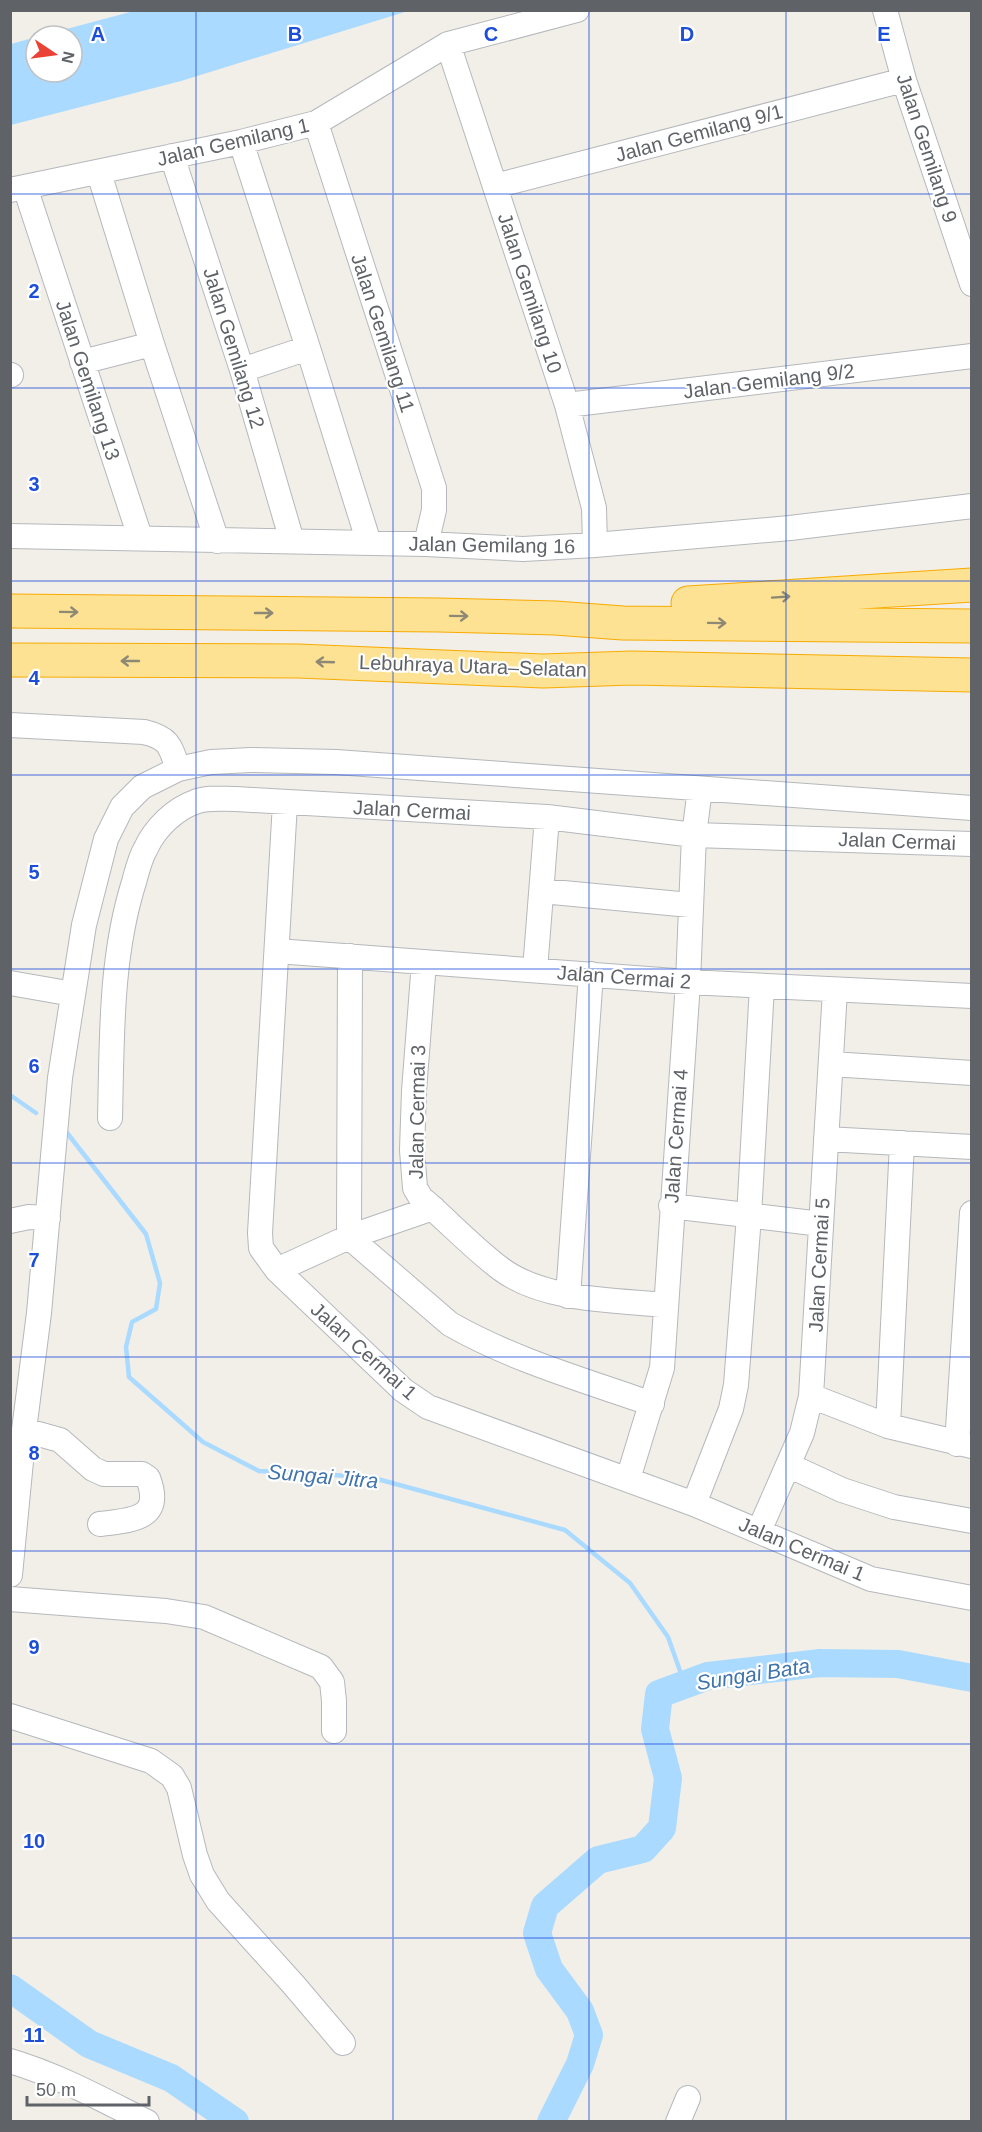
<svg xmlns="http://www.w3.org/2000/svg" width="982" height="2132" viewBox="0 0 982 2132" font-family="Helvetica,sans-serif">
  <rect width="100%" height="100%" fill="#f1efe8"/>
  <path fill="#aadaff" d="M134,11V10L408,11L181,81L11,125V44L36,37V72H72V36H40Z"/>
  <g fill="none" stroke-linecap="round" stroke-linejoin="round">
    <path stroke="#aadaff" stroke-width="4.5" d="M10,1095L36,1113
      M64,1129L146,1234L160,1283L156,1309L132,1322L126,1347L129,1377L203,1442L259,1471L370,1477L565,1530L630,1583L668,1637L685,1685"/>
    <path stroke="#aadaff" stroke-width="28" d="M10,1988L89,2044L171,2078L235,2122
      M551,2122L580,2064L589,2035L580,2011L549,1969L537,1933L545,1906L598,1860L643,1849L662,1828L668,1778L655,1729L659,1694L708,1676L820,1663L898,1664L972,1678"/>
    <defs>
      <path id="minor" d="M885,10L904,80L972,284
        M448,44L567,405L594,508L595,545
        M316,123L434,488V510L426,544
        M241,142L308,348L369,543
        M172,156L242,370L292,541
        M99,173L152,344L217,541
        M495,186L904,80
        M25,187L140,537
        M10,190L241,142L316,123L448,44L577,10
        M82,362L152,344
        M242,370L308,348
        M10,375H11
        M567,405L972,356
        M10,536L426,544L523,549L595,545L790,528L972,506
        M10,725L144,732C169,738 170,745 178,769
        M285,803L260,1233L261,1248L277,1270L403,1390L428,1407L694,1504L871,1579L972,1598
        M542,891L690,905
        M277,951L688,982L972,996
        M350,956L349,1237L450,1324C513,1360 584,1380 652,1404
        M424,962L414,1091L412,1150L415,1188L421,1198C448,1221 473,1248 501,1269C544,1301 614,1300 666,1305
        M535,970L547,817
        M10,983L73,994
        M831,1064L972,1073
        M110,1118C112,1040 110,958 134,882C137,871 140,858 146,848C155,828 175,809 195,802C207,797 223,799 236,799L547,817L694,835L972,844
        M826,1139L972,1147
        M671,1206L821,1224
        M10,1221L29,1217L48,1218
        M277,1270L349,1237L433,1208
        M568,1296L591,974
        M811,1396L888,1426L972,1446
        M888,1426L902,1143
        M24,1430L60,1440L93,1469L104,1474H142L148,1478C164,1520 131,1520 100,1524
        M957,1444L972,1213
        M788,1465L842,1490L894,1507L972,1521
        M628,1479L662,1368L688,982L694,835L700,789
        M694,1504L731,1409L736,1385L749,1216L762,986
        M759,1531L802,1433L811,1396L835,990
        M10,1575L24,1430L39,1313L60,1078L84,925L106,839L122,807L142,787L178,769L211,762L251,760L336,762L972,808
        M10,1599L166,1611L204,1617L321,1667L332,1682L334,1701V1731
        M10,1716L151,1761L172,1776L179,1788L195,1855L202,1875L218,1901L293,1984L343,2043
        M10,2061C60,2076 101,2099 147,2122
        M678,2122L688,2098"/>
      <path id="highway" d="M688,603L972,585
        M10,611L438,615L555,618L623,623L972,626
        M10,660L298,661L543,671L632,668L972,675"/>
    </defs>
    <use href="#minor" stroke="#b5b8bc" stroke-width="26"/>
    <use href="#highway" stroke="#f9ab00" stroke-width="35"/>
    <use href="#minor" stroke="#fff" stroke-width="24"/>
    <use href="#highway" stroke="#fde293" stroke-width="33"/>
  </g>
  <defs><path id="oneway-shaft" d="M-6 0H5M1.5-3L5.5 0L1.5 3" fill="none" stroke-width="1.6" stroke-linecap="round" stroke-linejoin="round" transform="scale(1.5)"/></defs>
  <g stroke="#8e8975">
    <use href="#oneway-shaft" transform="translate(781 597) rotate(-4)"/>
    <use href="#oneway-shaft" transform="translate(69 612) rotate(1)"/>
    <use href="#oneway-shaft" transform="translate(264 613)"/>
    <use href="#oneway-shaft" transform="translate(459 616) rotate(1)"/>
    <use href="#oneway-shaft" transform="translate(717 623) rotate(1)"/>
    <use href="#oneway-shaft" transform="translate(130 661) rotate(-180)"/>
    <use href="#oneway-shaft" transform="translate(325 662) rotate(-178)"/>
  </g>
  <path fill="none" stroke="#1d4ed8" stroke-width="1.5" stroke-opacity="0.55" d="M196,10V2122M393,10V2122M589,10V2122M786,10V2122M10,194H972M10,388H972M10,581H972M10,775H972M10,969H972M10,1163H972M10,1357H972M10,1551H972M10,1744H972M10,1938H972"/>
  <g text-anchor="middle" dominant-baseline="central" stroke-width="4.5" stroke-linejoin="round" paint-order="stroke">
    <g font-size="20" fill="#5f6368" stroke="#fff">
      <text transform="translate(699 133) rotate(-15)">Jalan Gemilang 9/1</text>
      <text transform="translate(233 142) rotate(-13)">Jalan Gemilang 1</text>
      <text transform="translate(927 148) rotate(72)">Jalan Gemilang 9</text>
      <text transform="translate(530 293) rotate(72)">Jalan Gemilang 10</text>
      <text transform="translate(383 333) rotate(72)">Jalan Gemilang 11</text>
      <text transform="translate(234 348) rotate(73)">Jalan Gemilang 12</text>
      <text transform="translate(88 380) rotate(72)">Jalan Gemilang 13</text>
      <text transform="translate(769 381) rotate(-7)">Jalan Gemilang 9/2</text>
      <text transform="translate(492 545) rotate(1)">Jalan Gemilang 16</text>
      <text transform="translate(473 666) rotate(2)">Lebuhraya Utara–Selatan</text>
      <text transform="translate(412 810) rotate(3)">Jalan Cermai</text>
      <text transform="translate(897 841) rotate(2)">Jalan Cermai</text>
      <text transform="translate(624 977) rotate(4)">Jalan Cermai 2</text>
      <text transform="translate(417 1112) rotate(-89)">Jalan Cermai 3</text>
      <text transform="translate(676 1136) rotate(-86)">Jalan Cermai 4</text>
      <text transform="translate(819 1265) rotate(-87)">Jalan Cermai 5</text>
      <text transform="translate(364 1351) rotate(42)">Jalan Cermai 1</text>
      <text transform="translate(802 1549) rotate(23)">Jalan Cermai 1</text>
    </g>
    <g font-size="21" font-style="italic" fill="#4174aa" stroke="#fff">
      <text transform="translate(323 1476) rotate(5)">Sungai Jitra</text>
      <text transform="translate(753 1674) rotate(-9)">Sungai Bata</text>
    </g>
  </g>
  <g font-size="20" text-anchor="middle" font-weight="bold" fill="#1d4ed8" stroke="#fff" stroke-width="4.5" stroke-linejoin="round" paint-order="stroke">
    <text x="98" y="41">A</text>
    <text x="295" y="41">B</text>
    <text x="491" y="41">C</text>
    <text x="687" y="41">D</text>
    <text x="884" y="41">E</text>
    <text x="34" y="298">2</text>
    <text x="34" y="491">3</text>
    <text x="34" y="685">4</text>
    <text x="34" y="879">5</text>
    <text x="34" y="1073">6</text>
    <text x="34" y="1267">7</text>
    <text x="34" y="1460">8</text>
    <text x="34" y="1654">9</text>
    <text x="34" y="1848">10</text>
    <text x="34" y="2042">11</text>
  </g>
  <rect width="982" height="2132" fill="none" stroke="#5f6368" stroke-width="24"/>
  <g transform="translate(54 54) rotate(103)"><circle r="28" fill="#ffffff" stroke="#bfc1c3" stroke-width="1.5"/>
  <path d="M0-4.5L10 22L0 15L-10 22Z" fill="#ea4335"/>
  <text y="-9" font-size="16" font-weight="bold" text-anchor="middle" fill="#5f6368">N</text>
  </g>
  <path d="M27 2096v9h122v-9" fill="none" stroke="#5f6368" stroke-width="3"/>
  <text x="36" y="2096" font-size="18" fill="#5f6368" stroke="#ffffff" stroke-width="4.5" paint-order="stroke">50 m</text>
</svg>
